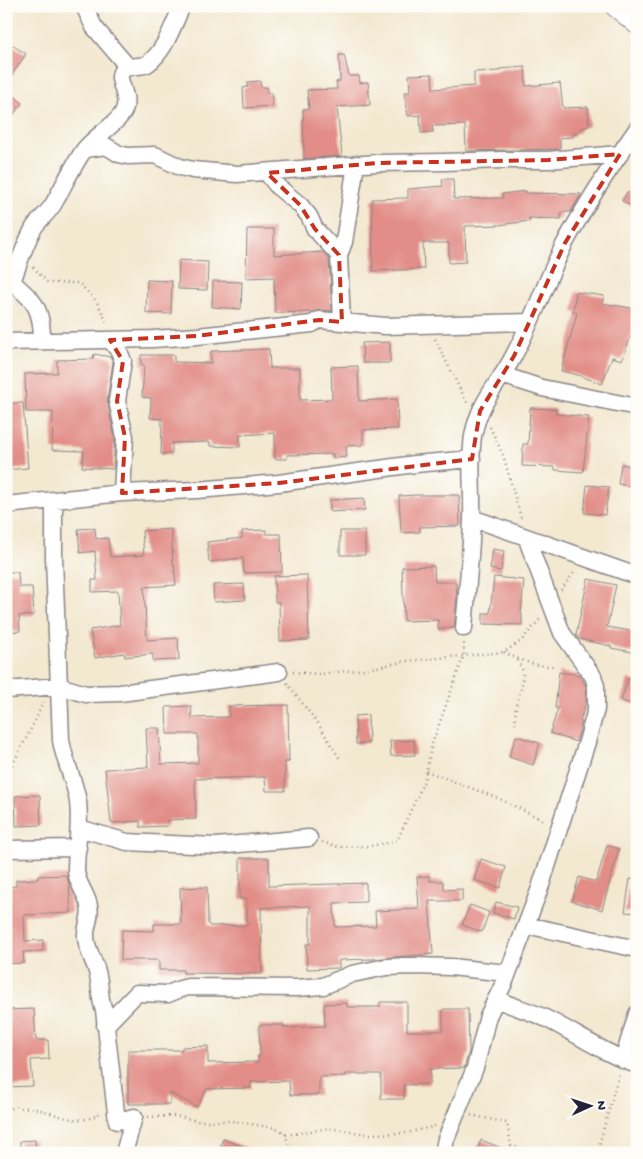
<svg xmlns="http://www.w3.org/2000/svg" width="643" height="1159" viewBox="0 0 643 1159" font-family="'Gochi Hand',sans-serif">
  <rect width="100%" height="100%" fill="#fdfcf7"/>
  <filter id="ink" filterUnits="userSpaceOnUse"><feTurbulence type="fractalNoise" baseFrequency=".02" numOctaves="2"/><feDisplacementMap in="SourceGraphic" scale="10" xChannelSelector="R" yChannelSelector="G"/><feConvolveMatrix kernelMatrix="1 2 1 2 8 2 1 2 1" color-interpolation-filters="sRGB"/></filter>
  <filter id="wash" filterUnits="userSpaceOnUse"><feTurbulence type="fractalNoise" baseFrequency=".0096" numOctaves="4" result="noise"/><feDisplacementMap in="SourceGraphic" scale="20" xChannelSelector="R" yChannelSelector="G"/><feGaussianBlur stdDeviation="1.12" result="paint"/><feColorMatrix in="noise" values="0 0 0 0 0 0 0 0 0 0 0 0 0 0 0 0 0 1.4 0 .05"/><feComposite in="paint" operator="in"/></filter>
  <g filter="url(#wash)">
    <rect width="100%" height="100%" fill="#f3e8d0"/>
    <g id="blocks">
      <path fill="#e28d87" d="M6,41L26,54L6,84Z
        M339,55H344L349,76H359L360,83L368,82L370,105L337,107L342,156L304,159L303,109H309L307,90L337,89L336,82L340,81Z
        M525,67L526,86L560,83L563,108L588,107L589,126L581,128L579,133H574L573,137L560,138V149L466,151L465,125L432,126L433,132L421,133L420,115L408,116L404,92H410L409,75L432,74L433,89L474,86V72L499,71V69Z
        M260,81L261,87H267V93H271L273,106L244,108L243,88L248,87V82Z
        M6,88L22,103L6,125Z
        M442,179H453L454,199L503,198L502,194L526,191V193L581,194L571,212H561V219L529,218L530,221L499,225L465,226L466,262L449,263V243H423L424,269L373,271L372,199L408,198V189L443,186Z
        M627,192L637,196V209L622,201Z
        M247,229H274V255L323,252L329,259L332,311L320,310L313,312L275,313L274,277L246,278Z
        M179,260L208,262L207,290L178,289Z
        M147,280L172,281L171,314L146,313Z
        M213,281L242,282L241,309L212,307Z
        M576,292L604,296L602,303L637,309V329L634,328L622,360L612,357L602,384L578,375L561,371L577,313L573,312Z
        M390,342V363H363L362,343Z
        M269,349L270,368H300V400L332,399L331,367L358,366L359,401L397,399L398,429L363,430V445L346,446L347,457L333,458V454L287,455V459H275V433L240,435V447L210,446V442L172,443V454H161L162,419L150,418L151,398L142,397L144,365H141V355H174V362L211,363V351Z
        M94,354L111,357L113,362L107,400L115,438L113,469L82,467L84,451L52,450L53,412H26L25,374L57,373V360L93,359Z
        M6,403H23L28,468L6,470Z
        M530,408L556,409V414L589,417L583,472L555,470V467L522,466L523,444H528Z
        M621,464L637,467V487L618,484Z
        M587,485L609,487L605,515L584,513Z
        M418,495H459L460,526L420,527V532L401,533L399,496Z
        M364,498L365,510L330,512V500Z
        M95,528L96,539L108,538L110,557L144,555L142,531L171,529L173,564H174L176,585L144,587L147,640L178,638L179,660L153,661V654L125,657L124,653L95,658L90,630L120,625L118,591L92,592V580H97L95,551L80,553L78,529Z
        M266,530V534H281L282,572L244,573L243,558L209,562L207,542L242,538V531Z
        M340,531H365V555H340Z
        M493,549L504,551L501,571L490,569Z
        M434,566L435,582H456L457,598L454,628L438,629V620L404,621L402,567Z
        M6,572H18L19,587H32L34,615L19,616L20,631L6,632Z
        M307,575L309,640L280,641L279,602H275L274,576Z
        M494,577L524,580L521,614H522V625L483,624V613H490Z
        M588,579L616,585L607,627L637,632V653L611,648V646L579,639L576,635Z
        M244,584L245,600L214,602L213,585Z
        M559,672L580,675L586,687V702L580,721L582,722L576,742L550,733L558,708H555Z
        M628,679L637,682V705L621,701Z
        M288,705L289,762H285V791H266L265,777L195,779L196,819L167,820L168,826L140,827V821L111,823L105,769L148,767L146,728H159L161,764L198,763V734H167L166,707L191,706L192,718L229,717V706Z
        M368,715L369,743L356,744L355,716Z
        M516,736L540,743L533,765L509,757Z
        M414,740L415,755L391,756L390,741Z
        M40,795L41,825L16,826L15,796Z
        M607,845L619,849L602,910L572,901L579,877L596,882Z
        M240,858H269V886L366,883V902L334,903L335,927L376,926L375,911L419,909L417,877L430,876V881H443L444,890L462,889V901H429L433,954L372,959L339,960V968L307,969L306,944H310V906L261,908L262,974L183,973V970H159V960H121L122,930L154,931V924H181L180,888L207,887L208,924L210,926L247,925V899H240Z
        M481,859L506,867L500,888L474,880Z
        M66,875L69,884L71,913L24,915L25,941L43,940V951L23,952L24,963L6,964V887L16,886V880L38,879V876Z
        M630,879L637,880V913L625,912Z
        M496,902L517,907L514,919L493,913Z
        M470,905L489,912L482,932L462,925Z
        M380,1002H407V1031H443V1009H468L469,1052L464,1068L430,1069V1084L404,1085V1099H381V1074H346V1076L319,1077V1095H290L289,1081L251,1082V1088L207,1089L197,1107L170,1093V1104H128V1050H182V1047L208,1046V1063L258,1062V1056H260L259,1025H284V1028L325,1026L324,1004L347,1003V1007H380Z
        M34,1009L36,1040H48L49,1059L31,1060L33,1086L6,1087V1032H8L7,1010Z
        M223,1139L256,1151V1153H218Z
        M35,1140L36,1153H20V1141Z
        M481,1140L512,1152V1153H476Z"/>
    </g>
  </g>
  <g filter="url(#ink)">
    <use href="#blocks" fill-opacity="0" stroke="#8a8586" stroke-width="1"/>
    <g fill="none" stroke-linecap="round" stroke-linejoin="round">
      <defs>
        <path id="minor" d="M84,6L94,27L128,67
          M85,149L106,146L119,154L128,156L155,155L180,167L193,170L237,174L377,163L444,162L502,160H548L620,154
          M267,173L278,187L300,205L309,216L315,229L339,255
          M7,274C13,285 24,291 32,301C41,312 42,327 42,340
          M12,282C17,268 27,238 35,226C41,218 49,212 54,203C64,185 72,167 84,150C94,137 115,125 122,114C133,97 114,80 122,71C127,64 139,68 147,64C165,52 173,25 182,6
          M342,322L385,326L529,322
          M110,340L119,351L123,361L117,401L125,437L122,493
          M6,342L153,339L197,336L312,324L319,320L342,322L339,255L344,242L356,164
          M502,375L542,388L637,407
          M54,501V558L61,740C64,761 75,781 78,802C81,825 76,848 76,871C77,884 87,894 89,906C92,919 85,925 86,936C86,951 96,962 98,976C101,988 99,999 104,1010L117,1121L134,1117L124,1153
          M6,505L122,493L197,490L279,483L415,464L472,459
          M472,518L637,576
          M464,628C467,592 471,555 472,519C473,491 469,463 473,436C480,399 499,385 514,355C533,320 546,281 564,245C585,205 611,166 637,129
          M6,690L59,686L86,694L120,693L279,672
          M79,828L127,842L148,843L216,846L309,838
          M6,849L78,848
          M526,925L637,949
          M496,999C513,1007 531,1011 547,1019C577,1034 605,1054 637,1065
          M105,1026L137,993L168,994L180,989L188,987L296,988L323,986L352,974L386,967L413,966L451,967L507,973
          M623,1060L637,1014
          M443,1153L446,1139L475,1068L488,1016L505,981L540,888L587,742L596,709V686L593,676L562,633L526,537"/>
        <path id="tertiary" d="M615,6L637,24"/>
      </defs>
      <use href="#minor" stroke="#8a8586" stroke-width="19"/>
      <use href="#tertiary" stroke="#8a8586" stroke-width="22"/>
      <path stroke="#8a8586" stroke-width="2.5" stroke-dasharray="1 4" stroke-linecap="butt" d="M33,267L48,283H79L97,302L108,325
        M435,339L467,403
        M490,427L503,455L522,521
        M561,590L576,570
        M504,652C521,661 537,667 556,666
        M293,672L318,674L367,669L407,661L504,652L521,641L540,619
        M287,683L319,725L340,759
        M515,724L516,706L522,685L523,671L517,659
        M426,771L500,799L545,821
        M6,779C17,752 33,729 43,702
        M322,842L338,847L371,846L397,841L424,781L432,744L464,655V643
        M6,1109C18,1107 29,1107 41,1110C62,1116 82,1127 101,1112
        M471,1115L507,1123L511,1146L544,1153
        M148,1117L176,1116L198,1121H232L276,1128L285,1133L291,1153
        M286,1135L329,1128L367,1134L407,1133L435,1126
        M597,1153L619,1073"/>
      <use href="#minor" stroke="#fff" stroke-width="16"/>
      <use href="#tertiary" stroke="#fff" stroke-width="20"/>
    </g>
  </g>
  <path fill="none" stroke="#c8321e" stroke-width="4" stroke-dasharray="10 6" stroke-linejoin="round" d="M620,154L565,243L514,356L480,411L472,459L279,483L122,493L125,437L117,401L123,361L110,340L197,336L319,320L342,322L339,255L315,229L300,205L267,173L377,163L548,160Z"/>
  <rect width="643" height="1159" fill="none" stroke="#fdfcf7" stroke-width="25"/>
  <g transform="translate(590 1106) rotate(87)" stroke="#fdfcf7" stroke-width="4" paint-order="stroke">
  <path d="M0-4L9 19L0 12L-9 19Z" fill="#22223b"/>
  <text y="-8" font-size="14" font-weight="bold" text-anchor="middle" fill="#22223b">N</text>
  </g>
</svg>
